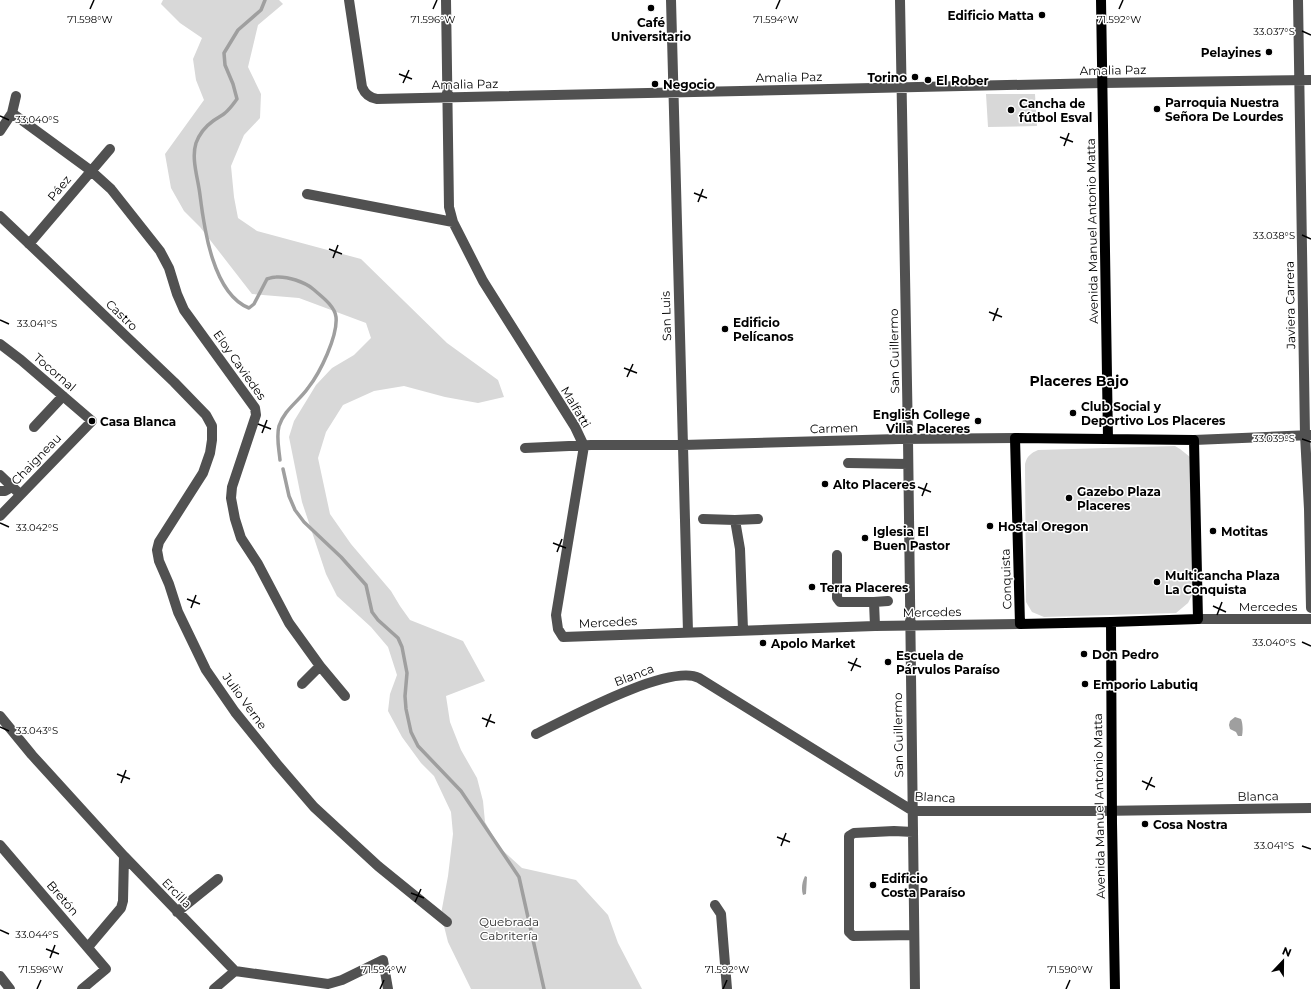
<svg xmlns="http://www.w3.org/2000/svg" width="1311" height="989" viewBox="0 0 1311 989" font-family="Montserrat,sans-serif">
  <rect width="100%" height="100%" fill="#fff"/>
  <path fill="#d8d8d8" d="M163,0H279L283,4L258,25L248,67L261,94L260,118L244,135L231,166L234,197L238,218L257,231L361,259L447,343L498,380L504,397L478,403L445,397L404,386L374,391L343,405L326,432L318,458L330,514L351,544L391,591L400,606L410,620L463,641L485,681L446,696L450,722L461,750L477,778L483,801L485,822L500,848L522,868L576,880L608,915L618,943L642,989H471L448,942L441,914L448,876L453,834L451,812L434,776L421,763L402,737L388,711L390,694L397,675L388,647L371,627L337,596L326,574L302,502L289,437L294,421L316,385L332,368L354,355L371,338L366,323L299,298L252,294L200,227L184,211L171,188L165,154L204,100L196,80L193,59L202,38L180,23L161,4Z
    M986,94H1035L1037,126L988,127Z
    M1175,446L1180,449L1190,457L1194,591L1188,603L1176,613L1044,617L1032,612L1026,602L1025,464C1027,456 1031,453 1038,450Z"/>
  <path fill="#9f9f9f" d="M1235,717L1241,719C1243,724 1243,731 1242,736H1238L1236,732L1230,729L1229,725L1230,721Z
    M805,876L807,877L806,894L803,895C801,889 802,882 805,876Z"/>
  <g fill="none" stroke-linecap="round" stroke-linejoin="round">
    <path stroke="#9f9f9f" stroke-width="3.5" d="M265,0L261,10L238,30L224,53L225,65L233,84L237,99C234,103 230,109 225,113C222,116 217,118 213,121C206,126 199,135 196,143C191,159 198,178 200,195C204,228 213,294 249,308L254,304L267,279C270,278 273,277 276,277C287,276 305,282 313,289C321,296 335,306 336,317C338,336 320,373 308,388C299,401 284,410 279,426C276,437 279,449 280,460
      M283,469L289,496L295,510L304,522L341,557L366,585L372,612L378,620L398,638L402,647L407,673L405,696L406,709L411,732L418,746L461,791L519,877L544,989"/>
    <path stroke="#515151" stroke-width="10" d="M349,0L362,87C365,94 370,98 377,99L1103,83L1311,80
      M446,0L449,207L453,222L483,281L575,427L584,446L556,615L558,629L563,637L875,626L1020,624
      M671,0L688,632
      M900,0L908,439L915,989
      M1298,0L1305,435L1309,509L1311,608
      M12,113L90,170L111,189L160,251L169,268L177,294L184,310L255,408L256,415L232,487L231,498L235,519L241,538L258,564L289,623L320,666L345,696
      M0,131L12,113L16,96
      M307,194L453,222
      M0,216L174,382L206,415L212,426V440L210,453L203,473L159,542L157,550L159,561L169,584L178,612L206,670L235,712L277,764L314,807L378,866L447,922
      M29,244L110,149
      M0,344L21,360L92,421L0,516
      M34,427L63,396
      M1194,440L1311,435
      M525,448L591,445H683L899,439L1015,438
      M848,463L908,464
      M0,475L20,494
      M0,491H5L12,487
      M703,519L735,520L740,549L743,630
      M735,520L758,519
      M837,555V598L840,602H874L875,626
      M874,602L888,601
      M1198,619H1311
      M302,684L320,666
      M0,716L32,755L124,856L235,971L328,984L342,980L383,960L388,989
      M536,734C567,719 669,663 699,678L913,811H1098L1311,808
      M913,832L894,831L854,833L849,836V932L853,936L914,935
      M0,845L106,969L82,989
      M715,905L721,914L727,989
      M177,912L218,879
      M88,947L121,908L123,901L124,856
      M0,976L10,989
      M214,989L235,971"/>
    <path stroke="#000" stroke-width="10" d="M1101,0L1108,439
      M1015,438L1194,440L1198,619L1111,622L1020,624Z
      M1111,622L1112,823L1115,989"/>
  </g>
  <path fill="none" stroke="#000" stroke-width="1.5" d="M90,9L94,0M433,9L437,0M776,9L780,0M1119,9L1123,0M1302,31L1311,35M399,74L412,79M403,83L409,70M0,116L9,120M1060,137L1073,142M1064,146L1069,133M694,193L707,198M698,202L703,189M1302,235L1311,239M329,249L342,254M333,258L338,245M989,312L1002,317M0,320L9,324M993,321L998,308M624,368L637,373M627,377L633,364M258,424L271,429M262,433L267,420M1302,439L1311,442M918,487L931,492M922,496L927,483M0,523L9,527M553,543L566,548M557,552L562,539M187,599L200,604M1213,606L1226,612M191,608L196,595M1217,615L1222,602M1302,642L1311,646M848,662L861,667M851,671L857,658M482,718L495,723M0,727L9,731M486,727L491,714M117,774L130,779M1142,781L1155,787M121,783L126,770M1146,790L1152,777M777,837L790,842M781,846L786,833M1302,846L1311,849M411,893L424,898M415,902L421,889M0,930L9,934M46,949L59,954M50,958L55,945M37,989L41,980M380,989L384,980M723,989L727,980M1066,989L1070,980"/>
  <g fill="#000" stroke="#fff" stroke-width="1.5">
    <circle cx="651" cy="8" r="4"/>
    <circle cx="1042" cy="15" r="4"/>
    <circle cx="1269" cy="52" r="4"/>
    <circle cx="915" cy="77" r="4"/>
    <circle cx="928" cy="80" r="4"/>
    <circle cx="655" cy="84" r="4"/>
    <circle cx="1157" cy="109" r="4"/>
    <circle cx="1011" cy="110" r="4"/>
    <circle cx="725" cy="329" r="4"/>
    <circle cx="1073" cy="413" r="4"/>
    <circle cx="92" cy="421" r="4"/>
    <circle cx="978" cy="421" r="4"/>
    <circle cx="825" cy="484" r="4"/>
    <circle cx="1069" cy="498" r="4"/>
    <circle cx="990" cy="526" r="4"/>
    <circle cx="1213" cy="531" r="4"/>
    <circle cx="865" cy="538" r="4"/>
    <circle cx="1157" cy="582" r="4"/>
    <circle cx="812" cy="587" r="4"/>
    <circle cx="763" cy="643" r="4"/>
    <circle cx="1084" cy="654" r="4"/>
    <circle cx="888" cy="662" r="4"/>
    <circle cx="1085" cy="684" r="4"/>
    <circle cx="1145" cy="824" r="4"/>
    <circle cx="873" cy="885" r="4"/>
  </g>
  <g text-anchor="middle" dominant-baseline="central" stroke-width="3" stroke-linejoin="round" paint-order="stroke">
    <g font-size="12" font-weight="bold" fill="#000" stroke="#fff" text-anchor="start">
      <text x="1034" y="15" text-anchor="end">Edificio Matta</text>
      <text x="651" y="22" text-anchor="middle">Café<tspan x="651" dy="14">Universitario</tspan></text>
      <text x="1261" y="52" text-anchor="end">Pelayines</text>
      <text x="907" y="77" text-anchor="end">Torino</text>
      <text x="936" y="80">El Rober</text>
      <text x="663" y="84">Negocio</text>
      <text x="1165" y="102">Parroquia Nuestra<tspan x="1165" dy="14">Señora De Lourdes</tspan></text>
      <text x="1019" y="103">Cancha de<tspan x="1019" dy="14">fútbol Esval</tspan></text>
      <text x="733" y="322">Edificio<tspan x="733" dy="14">Pelícanos</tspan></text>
      <text x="1081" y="406">Club Social y<tspan x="1081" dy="14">Deportivo Los Placeres</tspan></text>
      <text x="970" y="414" text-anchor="end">English College<tspan x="970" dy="14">Villa Placeres</tspan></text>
      <text x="100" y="421">Casa Blanca</text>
      <text x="833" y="484">Alto Placeres</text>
      <text x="1077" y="491">Gazebo Plaza<tspan x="1077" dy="14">Placeres</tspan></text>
      <text x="998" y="526">Hostal Oregon</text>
      <text x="873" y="531">Iglesia El<tspan x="873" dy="14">Buen Pastor</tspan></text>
      <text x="1221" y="531">Motitas</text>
      <text x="1165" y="575">Multicancha Plaza<tspan x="1165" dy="14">La Conquista</tspan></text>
      <text x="820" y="587">Terra Placeres</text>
      <text x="771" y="643">Apolo Market</text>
      <text x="1092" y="654">Don Pedro</text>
      <text x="896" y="655">Escuela de<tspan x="896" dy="14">Párvulos Paraíso</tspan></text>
      <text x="1093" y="684">Emporio Labutiq</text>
      <text x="1153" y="824">Cosa Nostra</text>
      <text x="881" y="878">Edificio<tspan x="881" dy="14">Costa Paraíso</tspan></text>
    </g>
    <g font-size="12" fill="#000" stroke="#fff">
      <text transform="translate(1113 70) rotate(-1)">Amalia Paz</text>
      <text transform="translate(789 77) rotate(-1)">Amalia Paz</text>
      <text transform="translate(465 84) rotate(-1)">Amalia Paz</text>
      <text transform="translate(59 188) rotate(-50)">Páez</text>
      <text transform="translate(1092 231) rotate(-91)">Avenida Manuel Antonio Matta</text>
      <text transform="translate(1290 305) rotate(-91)">Javiera Carrera</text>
      <text transform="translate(122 315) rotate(44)">Castro</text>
      <text transform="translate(666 316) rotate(-92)">San Luis</text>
      <text transform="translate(894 351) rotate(-91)">San Guillermo</text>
      <text transform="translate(240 365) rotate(55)">Eloy Caviedes</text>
      <text transform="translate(55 372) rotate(41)">Tocornal</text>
      <text transform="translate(576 407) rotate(59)">Malfatti</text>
      <text transform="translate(834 428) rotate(-2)">Carmen</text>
      <text transform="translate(36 459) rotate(-46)">Chaigneau</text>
      <text transform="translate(1006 579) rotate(-92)">Conquista</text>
      <text x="1268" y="606">Mercedes</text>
      <text transform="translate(932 612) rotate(-1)">Mercedes</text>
      <text transform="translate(608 622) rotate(-3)">Mercedes</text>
      <text transform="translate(634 675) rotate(-21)">Blanca</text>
      <text transform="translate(245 701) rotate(54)">Julio Verne</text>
      <text transform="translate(898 735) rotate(-91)">San Guillermo</text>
      <text transform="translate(1258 796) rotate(-1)">Blanca</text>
      <text transform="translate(935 797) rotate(3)">Blanca</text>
      <text transform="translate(1099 806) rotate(-91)">Avenida Manuel Antonio Matta</text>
      <text transform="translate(177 893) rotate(46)">Ercilla</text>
      <text transform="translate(63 898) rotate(49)">Bretón</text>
    </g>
    <g font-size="12" fill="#2f2f2f" stroke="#fff">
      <text x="509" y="921">Quebrada<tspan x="509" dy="14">Cabritería</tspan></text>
    </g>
    <g font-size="14" font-weight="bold" fill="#000" stroke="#fff">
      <text x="1079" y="381">Placeres Bajo</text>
    </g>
  </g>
  <g font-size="10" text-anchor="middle" fill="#000" stroke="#fff" stroke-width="3" stroke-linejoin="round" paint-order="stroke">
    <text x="433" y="23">71.596°W</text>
    <text x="776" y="23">71.594°W</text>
    <text x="1119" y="23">71.592°W</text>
    <text x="90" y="23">71.598°W</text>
    <text x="1274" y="35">33.037°S</text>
    <text x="37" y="123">33.040°S</text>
    <text x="1274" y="239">33.038°S</text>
    <text x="37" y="327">33.041°S</text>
    <text x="1274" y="442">33.039°S</text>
    <text x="37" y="531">33.042°S</text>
    <text x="1274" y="646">33.040°S</text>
    <text x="37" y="734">33.043°S</text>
    <text x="1274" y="849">33.041°S</text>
    <text x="37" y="938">33.044°S</text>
    <text x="41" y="973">71.596°W</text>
    <text x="384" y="973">71.594°W</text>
    <text x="727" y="973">71.592°W</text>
    <text x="1070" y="973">71.590°W</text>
  </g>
  <g transform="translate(1283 961) rotate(22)" stroke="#ffffff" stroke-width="3" paint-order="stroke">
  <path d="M0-3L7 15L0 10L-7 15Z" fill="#000000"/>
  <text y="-6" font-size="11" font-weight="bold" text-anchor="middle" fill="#000000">N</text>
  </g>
</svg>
